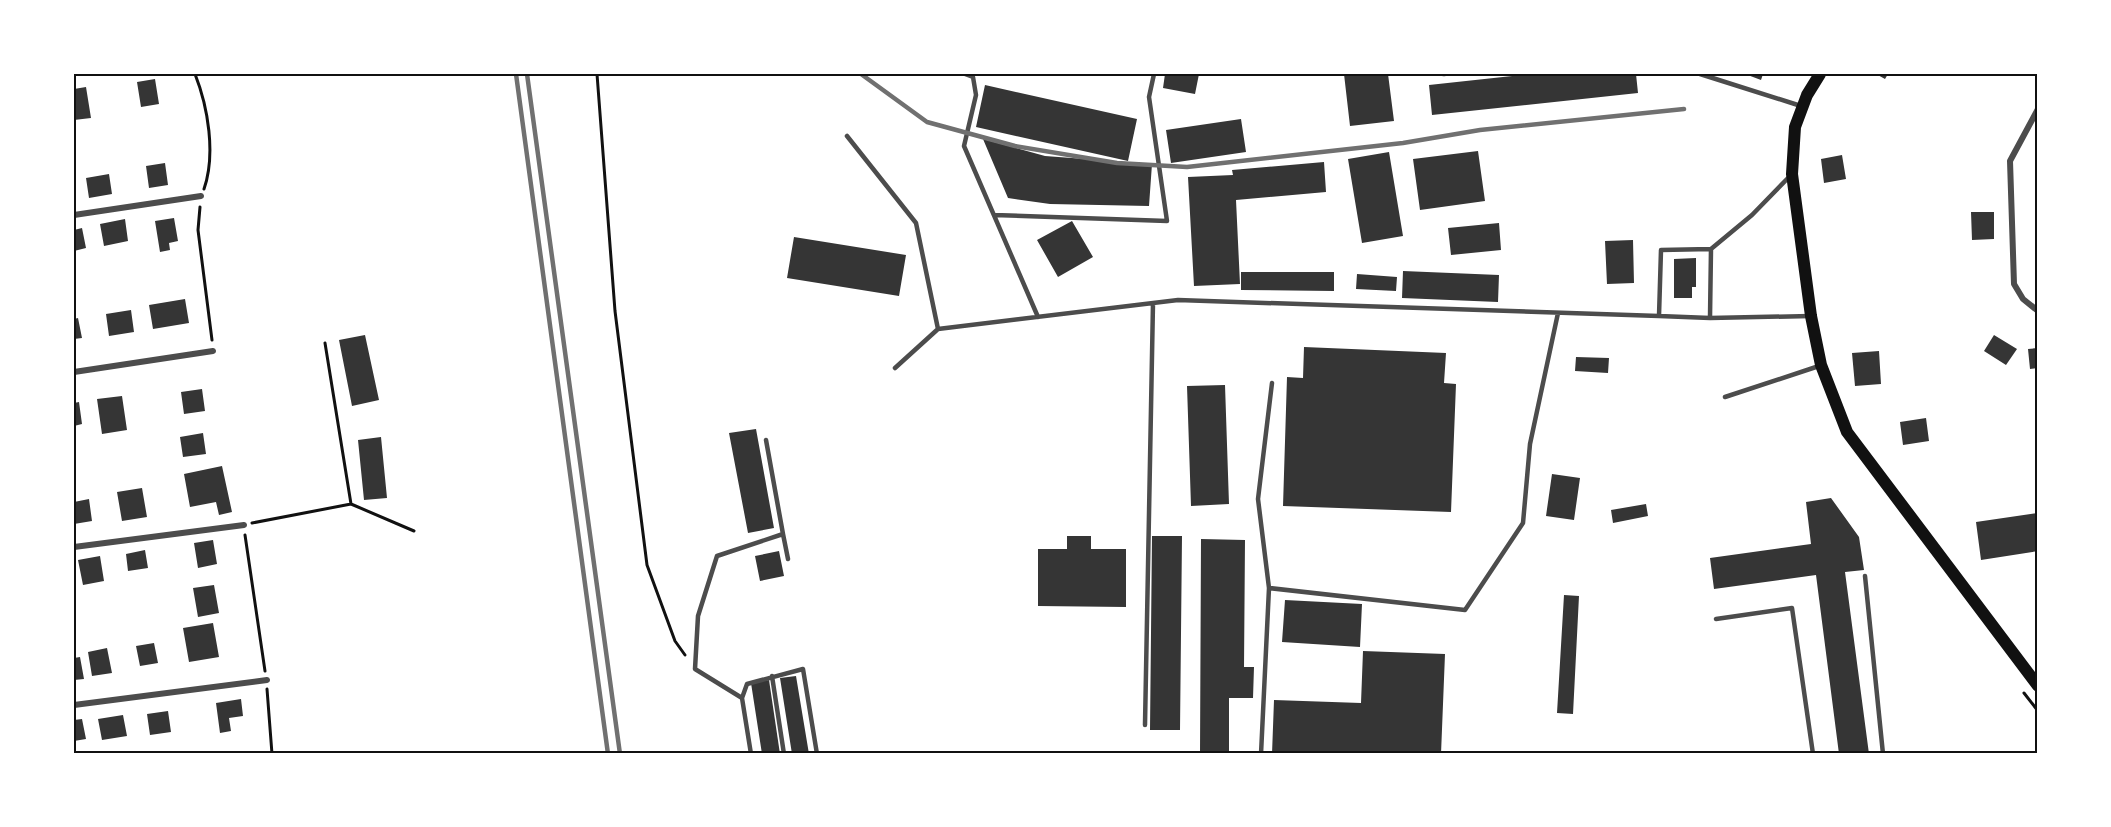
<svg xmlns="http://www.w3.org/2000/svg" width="2111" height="827" viewBox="0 0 2111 827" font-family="'Fira Sans Condensed',sans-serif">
  <rect width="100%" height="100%" fill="#fff"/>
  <path fill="#353535" d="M1165,74H1199L1195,94L1163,88Z
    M1344,74H1388L1394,121L1350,126Z
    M1530,74H1636L1638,93L1432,115L1429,85Z
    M1745,74H1763L1761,80Z
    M1876,74H1888L1885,79Z
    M155,79L159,104L141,107L137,82Z
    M985,85L1137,119L1128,161L976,127Z
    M86,87L91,118L74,120V89Z
    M1241,119L1246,152L1171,163L1166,130Z
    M983,139L1045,156L1152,164L1149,206L1050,204L1008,198Z
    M1478,151L1485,201L1420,210L1413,159Z
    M1389,152L1403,236L1362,243L1348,159Z
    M1842,155L1846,179L1824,183L1821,159Z
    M1324,162L1326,192L1236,200L1240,284L1194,286L1188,177L1233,175L1232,170Z
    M165,163L168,185L149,188L146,166Z
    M109,174L112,194L89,198L86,178Z
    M1971,212H1994V239L1972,240Z
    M174,218L178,241L169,243L170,250L160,252L155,221Z
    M125,219L128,241L104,246L100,224Z
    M1072,221L1093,257L1058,277L1037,240Z
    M1499,223L1501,250L1451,255L1448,228Z
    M82,228L86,248L74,251V230Z
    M794,237L906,255L899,296L787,278Z
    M1633,240L1634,283L1607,284L1605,241Z
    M1696,258V287H1692V298H1674V259Z
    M1403,271L1499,275L1498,302L1402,298Z
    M1241,272H1334V291L1241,290Z
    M1357,274L1397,277L1396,291L1356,289Z
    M185,299L189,323L153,329L149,305Z
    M131,310L134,332L109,336L106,314Z
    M78,318L82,338L74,339V319Z
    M365,335L379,400L352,406L339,340Z
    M1994,335L2017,349L2006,365L1984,351Z
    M1304,347L1446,353L1444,383L1456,384L1451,512L1283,506L1287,377L1303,378Z
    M2038,348V368L2030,369L2028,349Z
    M1879,351L1881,384L1855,386L1852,353Z
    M1576,357L1609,358L1608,373L1575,371Z
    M1225,385L1229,504L1191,506L1187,386Z
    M202,389L205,411L184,414L181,392Z
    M122,396L127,430L102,434L97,399Z
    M79,402L82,424L74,426V403Z
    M1926,418L1929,441L1903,445L1900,422Z
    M756,429L774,528L748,533L729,433Z
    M203,433L206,454L183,457L180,437Z
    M381,437L387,498L364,500L358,440Z
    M222,466L232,512L219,515L216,502L190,507L184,474Z
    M1552,474L1580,478L1574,520L1546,516Z
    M142,488L147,517L122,521L117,492Z
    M1831,498L1859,537L1864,570L1845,572L1869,754H1839L1816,575L1714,589L1710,558L1811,544L1806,502Z
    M89,499L92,521L74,524V502Z
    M1646,504L1648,516L1613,523L1611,510Z
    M2038,513V551L1981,560L1976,522Z
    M1067,536H1091V549H1126V607L1038,606V549H1067Z
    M1152,536H1182L1180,730H1150Z
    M1201,539L1245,540L1244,667H1254L1253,698H1229V754H1200Z
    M213,540L217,564L198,568L194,543Z
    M145,550L148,568L128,571L126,554Z
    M779,551L784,576L760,581L755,556Z
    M100,556L104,581L83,585L78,560Z
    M214,585L219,613L198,617L193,588Z
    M1564,595L1579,596L1573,714L1557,713Z
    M1285,600L1362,604L1360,647L1282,642Z
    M213,623L219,657L189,662L183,628Z
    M154,643L158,663L140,666L136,646Z
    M107,648L112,673L92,676L88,652Z
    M1363,651L1445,654L1441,754H1272L1274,700L1361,703Z
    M80,657L84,679L74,680V658Z
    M796,676L809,754H792L780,678Z
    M769,680L780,754H762L751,683Z
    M241,699L243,716L229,718L231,731L220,733L216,703Z
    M168,711L171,732L150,735L147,714Z
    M123,715L127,736L102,740L98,719Z
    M82,719L86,739L74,741V720Z"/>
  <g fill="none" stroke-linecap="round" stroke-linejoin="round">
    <path stroke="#111" stroke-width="3" d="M195,74C208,107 216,154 204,189
      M597,74L615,311L647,565L675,641L685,655
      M200,207L198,230L212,340
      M325,343L351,504L414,531
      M252,523L351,504
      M245,535L265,671
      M267,689L272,754
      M2024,693L2038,711"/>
    <path stroke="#4c4c4c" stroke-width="4.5" d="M965,74L973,77L976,95L964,146L1038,317
      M1443,74H1445
      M1700,74L1801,106
      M847,136L916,223L938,329
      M1790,176L1752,215L1711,249L1661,250L1659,316L1710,318L1811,316
      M994,215L1167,221L1149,97L1154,74
      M1710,318L1711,249
      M895,368L938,329L1178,300L1659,316
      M1272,383L1258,499L1269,588L1465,610L1523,523L1530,444L1558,313
      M1725,397L1819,366
      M783,534L788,559
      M1865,576L1883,754
      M1716,619L1792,608L1813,754
      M772,676L784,754
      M742,698L747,684L803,669L817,754
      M1145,725L1153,303
      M751,754L742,698L695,669L698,616L717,556L783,534L766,440
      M1261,754L1269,588"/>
    <path stroke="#4c4c4c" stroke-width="6" d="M2038,109L2010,161L2014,284L2023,299L2038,311
      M74,215L201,196
      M74,372L213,351
      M74,547L244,525
      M74,705L267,680"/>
    <path stroke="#111" stroke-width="12" d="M1820,74L1807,95L1795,127L1792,174L1811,316L1821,365L1847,432L2038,686"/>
    <path stroke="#707070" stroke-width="4.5" d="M516,74L608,754
      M527,74L620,754
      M861,74L927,122L1015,146L1117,163L1187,167L1403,143L1480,130L1684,109"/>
  </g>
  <rect width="2111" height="827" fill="none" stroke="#ffffff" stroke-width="150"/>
  <rect x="75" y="75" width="1961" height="677" fill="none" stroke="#111" stroke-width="2"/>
</svg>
